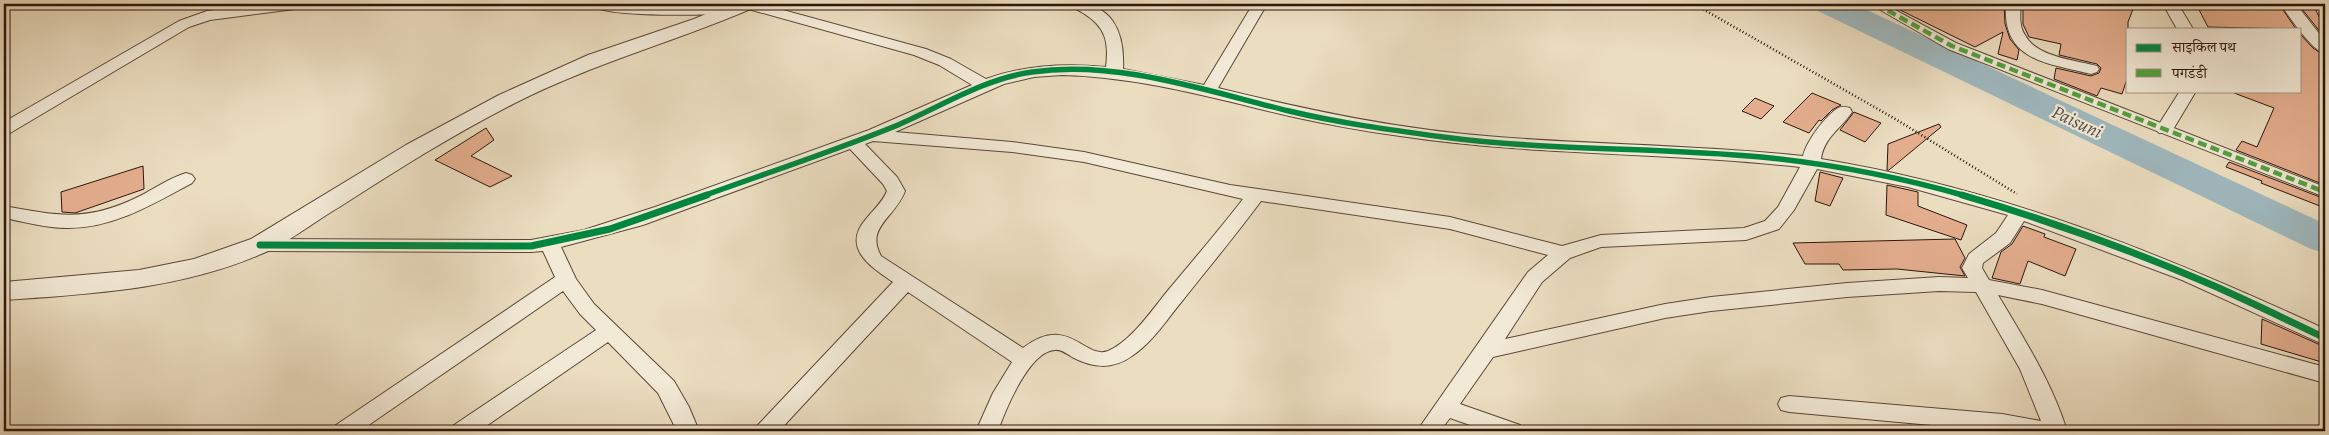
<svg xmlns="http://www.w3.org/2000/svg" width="2329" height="435" viewBox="0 0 2329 435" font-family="Alegreya,'Noto Serif Devanagari',serif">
  <rect width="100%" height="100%" fill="#ebddc0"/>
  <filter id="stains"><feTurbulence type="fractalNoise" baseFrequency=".004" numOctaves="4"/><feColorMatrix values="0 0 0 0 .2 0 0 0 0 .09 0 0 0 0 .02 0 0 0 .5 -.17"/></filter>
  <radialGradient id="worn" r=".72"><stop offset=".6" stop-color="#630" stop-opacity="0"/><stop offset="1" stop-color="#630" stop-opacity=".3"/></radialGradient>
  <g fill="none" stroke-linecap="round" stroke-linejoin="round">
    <path fill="#9fb8be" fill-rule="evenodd" d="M1813,4H1854L2325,224V253L2311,249L1818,11Z"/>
  </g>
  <path fill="#e4ae8e" stroke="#2c160b" d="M1888,4H2004L2005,24L2010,39L2019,50L2017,60L1998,54L2003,32L1975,47Z
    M2023,4H2135L2128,22V76L2122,94L2101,88L2097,96L2054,79L2056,68L2091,76L2099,73L2101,68L2097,64L2059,55L2061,44L2029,37L2023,24Z
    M2196,4H2244L2271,8L2267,4H2279L2296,29L2208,27Z
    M2298,4H2313L2325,29V38Z
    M2300,34L2313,48L2325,56V185L2236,150L2242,141L2257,147L2274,108L2234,93L2235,91H2300Z
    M1812,93L1841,105L1832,110L1821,121L1819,120L1809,133L1783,122Z
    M1755,98L1774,106L1761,119L1742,111Z
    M1854,112L1881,123L1865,142L1840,130Z
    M1939,124L1941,127L1889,170H1887L1888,144Z
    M486,128L494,140L471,156L512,176L490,187L435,160Z
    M2229,162L2325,199V208L2261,183L2262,181L2226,167Z
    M143,166L144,189L75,213L62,212L61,192Z
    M1820,172L1843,178L1830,206L1815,201Z
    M1887,185L1918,192V206L1967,225L1961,240L1886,215Z
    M2023,226L2045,234L2044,237L2076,249L2065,276L2028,261L2020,284L1992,278L2001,252L2012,244Z
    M1955,239L1965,258L1960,267L1965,276L1897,269L1843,270L1839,264H1805L1793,243Z
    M2262,319L2325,347V363L2261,344Z"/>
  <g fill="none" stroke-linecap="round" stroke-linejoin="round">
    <defs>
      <path id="pedestrian" d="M1870,4H1884L1956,43L2325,187V197L1948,49Z"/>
      <path id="minor" d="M263,4H303L295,9L210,20L189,27L10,133L4,134V122L179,21L207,11Z
        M590,4L739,6L738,4H761L926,49L951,59L986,79C1024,65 1066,63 1106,67C1109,42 1106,27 1083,13C1079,10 1074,9 1070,4C1112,1 1125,32 1123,69L1204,85L1253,4H1267L1218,88C1311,111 1403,130 1498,137C1599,145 1702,145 1803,156C1806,142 1825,116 1838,108C1842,106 1846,107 1850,108L1852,112C1841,129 1824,137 1821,159C1999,188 2163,254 2325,329V345L2182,280L2024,221L2010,243L1983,263L1982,268L1989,280L2042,290L2325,367V383L2042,304L1998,295C2024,339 2052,382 2067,431H1997L1789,412L1781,410L1778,404L1781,398L1789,396L2002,414L2041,421L2020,369L1976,292L1939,291L1847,297L1711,311L1665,318L1493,357L1460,404L1520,425L1523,431H1487L1450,418L1440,431H1417L1528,272L1548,255L1450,229L1261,201C1236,235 1209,267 1183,300C1167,319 1153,342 1132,356C1112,370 1093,368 1072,357C1067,354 1061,349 1055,350C1029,351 1005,411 998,431H976L993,393L1012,362L908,292L779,431H755L758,425L893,282C871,267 841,248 866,219C874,209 882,203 887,191L883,184L850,149L643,225L561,247L576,279L594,304L674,381L689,407L699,431H677L658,393L608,342L479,431H451L454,425L596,330L580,314L563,291L360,431H333L336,425L555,277L543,251L531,252L260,251L253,250L250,245L253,240L260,239L531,240L584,230L655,207L869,130L972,85L939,65L914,55L741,7L739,12L734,14C712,14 601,19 590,4ZM1062,75C1140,77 1213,98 1289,116C1325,124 1363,131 1400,136C1533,156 1667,152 1800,167L1778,207L1765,221L1744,228L1601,235L1562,246L1450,217L1230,185L1084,152L1012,142L895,132L1004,84L1034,77ZM873,141L1012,152L1084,162L1243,199C1220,229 1195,258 1170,288C1154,307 1132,341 1108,351C1084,360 1069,313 1023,348L881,256C865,227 895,218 905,191L897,177L865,144ZM1817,169L1908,187L2008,215L1996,233L1969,254L1962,268L1968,278L1939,277L1847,283L1711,297L1665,304L1505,339L1542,282L1570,258L1601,247L1746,240L1779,229L1794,210Z
        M2006,4H2021C2020,14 2019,26 2025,35C2036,57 2075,60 2097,66L2099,69L2097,72L2091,74C2047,63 2002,61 2006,4Z
        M2163,4H2178L2193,29H2177Z
        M2281,4H2296L2325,41V54C2313,51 2288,16 2281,4Z
        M2180,91H2196L2171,133H2159L2156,129Z
        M186,173L192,175L195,179L192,183C153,204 114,228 68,228C46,228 25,222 4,218V206C58,216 87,222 138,197C154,189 169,178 186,173Z"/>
      <path id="tertiary" d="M730,4H756L753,8C674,42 591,64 513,104C454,134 397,170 341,206C317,220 293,239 268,251C186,289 92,294 4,300V282L139,270L194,259L251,239L406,145L499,95L588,55L694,19Z"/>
    </defs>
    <use href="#pedestrian" stroke="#5c4838" stroke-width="2"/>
    <use href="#minor" stroke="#5c4838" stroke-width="2"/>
    <use href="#tertiary" stroke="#5c4838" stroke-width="2"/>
    <path stroke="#2c160b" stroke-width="2.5" stroke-dasharray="1 2.5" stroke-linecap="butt" d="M1694,4L1897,120L2017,194"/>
    <use href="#pedestrian" fill="#f2e9d6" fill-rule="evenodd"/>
    <use href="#minor" fill="#f2e9d6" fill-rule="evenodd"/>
    <use href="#tertiary" fill="#f2e9d6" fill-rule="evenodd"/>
    <path stroke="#51a13e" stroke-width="4.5" stroke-dasharray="9 4.5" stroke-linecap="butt" d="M1876,4L1952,46L2325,192"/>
    <defs>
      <path id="cycleway-far1" d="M703,196C767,173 831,152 893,127C939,108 982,79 1032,72C1118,60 1206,91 1289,111C1339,123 1391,130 1443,137C1548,151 1655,147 1761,157C1831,164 1899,177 1966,196"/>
      <path id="cycleway" d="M1962,195C2044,219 2126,248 2205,282C2245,299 2285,319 2325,338
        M260,245L531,246L610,229L707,195"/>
    </defs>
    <use href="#cycleway-far1" stroke="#f2e9d6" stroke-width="8"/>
    <use href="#cycleway" stroke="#f2e9d6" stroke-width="10"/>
    <use href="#cycleway-far1" stroke="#00873e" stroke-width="5.5"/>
    <use href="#cycleway" stroke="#00873e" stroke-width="7"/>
  </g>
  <g text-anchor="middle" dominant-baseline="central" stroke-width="4.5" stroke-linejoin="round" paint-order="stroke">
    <g font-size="19" font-style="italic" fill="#544f4a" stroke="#f2e9d6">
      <text transform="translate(2077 122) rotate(25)">Paisuni</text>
    </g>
  </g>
  <rect width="2329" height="435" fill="none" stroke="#ebddc0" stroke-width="20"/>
  <rect x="5" y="5" width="2319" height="425" fill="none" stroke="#2c160b" stroke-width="2.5"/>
  <rect x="10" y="10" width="2309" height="415" fill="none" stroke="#2c160b"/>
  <rect x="2126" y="28" width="175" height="65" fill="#f2e9d6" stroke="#a39585"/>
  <rect x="2136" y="44" width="25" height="8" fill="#00873e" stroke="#a39585"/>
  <text x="2172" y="52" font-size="15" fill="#2c160b">साइकिल पथ</text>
  <rect x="2136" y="69" width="25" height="8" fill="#51a13e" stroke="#a39585"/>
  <text x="2172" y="78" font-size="15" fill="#2c160b">पगडंडी</text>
  <rect width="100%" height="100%" filter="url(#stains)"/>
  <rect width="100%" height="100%" fill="url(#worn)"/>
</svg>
